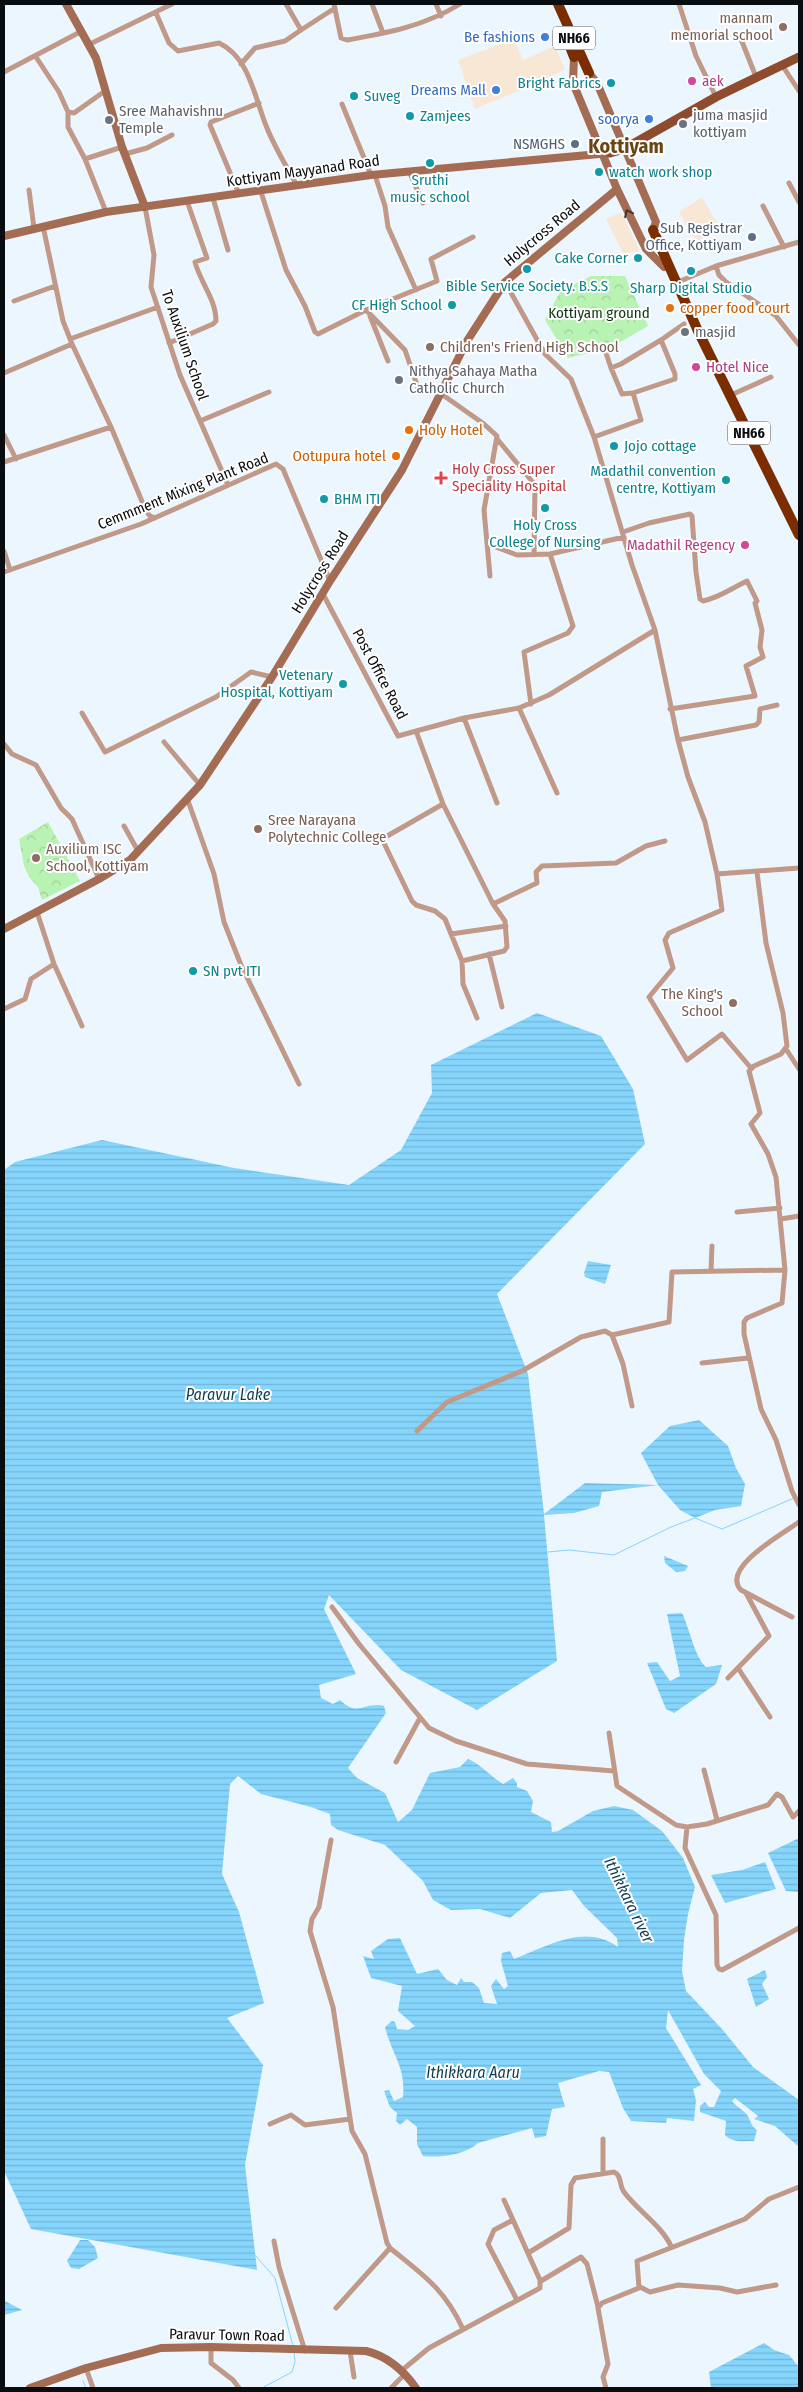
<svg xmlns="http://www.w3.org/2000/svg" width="803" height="2392" viewBox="0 0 803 2392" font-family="'Fira Sans Condensed',sans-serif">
  <defs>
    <pattern id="park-crowns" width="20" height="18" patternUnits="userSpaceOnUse" patternTransform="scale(1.25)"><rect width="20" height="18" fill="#b9f3b3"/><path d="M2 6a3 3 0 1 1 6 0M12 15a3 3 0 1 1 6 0" fill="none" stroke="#9ecf99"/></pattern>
    <pattern id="water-rules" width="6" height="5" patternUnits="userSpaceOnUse" patternTransform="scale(1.25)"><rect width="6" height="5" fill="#86d5fc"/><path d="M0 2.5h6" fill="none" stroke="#72b6d7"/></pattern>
  </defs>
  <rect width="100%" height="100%" fill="#ecf6ff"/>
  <path fill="#f9e7d6" d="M514,39L523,60L555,46L565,69L545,80L475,109L458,60Z
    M702,197L719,226L696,242L679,212Z
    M621,212L640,251L623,254L606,219Z"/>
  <path fill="url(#park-crowns)" d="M591,276H625L648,326L610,348L568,358L545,320L561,290Z
    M48,822L80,881L42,900L38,887L29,877L24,866L19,839Z"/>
  <path fill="url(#water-rules)" d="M537,1013L601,1036L633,1089L645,1144L497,1294L528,1374L544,1514L585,1483L658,1485L641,1453L670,1426L699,1420L728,1446L736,1468L745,1484L741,1506L715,1510L695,1518L680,1510L658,1485L602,1492L599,1506L574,1513L544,1515L557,1661L477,1710L401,1670L329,1595L324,1609L356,1674L319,1685L321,1698L333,1704L340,1700C358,1718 365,1701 384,1706L386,1713L348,1768L357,1778L385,1793L398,1822L412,1810L430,1773L460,1767L468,1759C482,1765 490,1776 503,1784L513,1778L517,1783V1787L527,1791L533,1801L531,1812L551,1822L552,1832L558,1831L593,1811L614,1806L633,1810L662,1831L683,1858L695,1887L688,1914L684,1940L682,1971L686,1991L722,2029L753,2067L799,2100V2147L775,2126L754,2119L758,2116L735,2098L732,2101C736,2107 744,2110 748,2116C751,2122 751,2126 757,2130L754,2141C743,2141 733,2143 725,2135L726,2121L700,2112V2106L705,2102L709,2107H714L721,2091L704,2074L668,2010L666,2028L701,2085L693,2089L696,2100L694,2121L667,2118L666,2123L631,2121L623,2108L609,2072L599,2071L558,2083L565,2107L552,2109L546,2136L535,2138L532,2128L478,2143C465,2155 440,2158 423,2156L417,2144V2127L407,2119L400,2125L396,2121L397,2113L390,2107L384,2091L389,2090L394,2101L403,2097C406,2067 392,2055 385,2027L392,2021L395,2022L397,2029L408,2030L415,2026L398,2011L402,1986L371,1978L363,1956L374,1959L371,1951L388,1939L400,1938L417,1974L438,1969L447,1980L457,1985L461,1978L464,1982H472L479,1988L484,2003L497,2004L491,1986L496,1979L504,1989L508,1986L501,1961L502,1953L510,1951L514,1959C548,1946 585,1923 618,1947L617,1938L584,1906L572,1890L541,1893L510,1918L480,1909L451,1910L433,1900L423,1881L385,1845L338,1830L331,1825L330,1814L311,1807L261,1794L238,1776L230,1784L222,1874L239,1912L264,2003L227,2018L263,2065L245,2165L257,2270L31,2229L4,2171V1170L15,1162L102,1140L234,1168L349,1185L401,1150L432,1093L431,1065Z
    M588,1261L611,1265L605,1284L585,1277L584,1273Z
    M664,1556L688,1566L685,1571L676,1572L665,1563Z
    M682,1613C690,1629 694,1656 706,1667L722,1665L716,1684L674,1713L666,1709L647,1663L657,1662L670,1681L680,1676L667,1614Z
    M799,1838V1892L786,1891L768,1853Z
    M765,1862L776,1889L725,1903L711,1875L742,1870Z
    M765,1970L767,1977L762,1984L769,1999L756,2007L747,1979Z
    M80,2240H88L95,2247L98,2258L79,2269L71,2268L67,2261Z
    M4,2301H5L22,2310L4,2315Z
    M764,2343L774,2350L789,2355L799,2367V2388H711L709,2372Z"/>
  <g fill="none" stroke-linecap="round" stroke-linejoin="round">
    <path stroke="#86d5fc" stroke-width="1" d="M548,1552L569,1550L614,1555L671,1527L695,1518L722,1529L794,1498
      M255,2255L275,2278L293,2346
      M83,2381L86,2388
      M262,2388L292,2372L295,2362L294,2352"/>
    <path stroke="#c19988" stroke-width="5" d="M286,4L301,30L335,8
      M334,4L341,38L347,40C387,33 425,26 460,4
      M372,4L383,33
      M436,4L441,16
      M679,4L696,56L716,97
      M156,13L169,43L178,51L219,43C250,57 255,100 267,128C275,148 287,167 297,186
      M739,34L756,77
      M88,45L172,4
      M36,57L59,92L68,112V127L85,159L106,212
      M241,64L255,48L285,41L301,30
      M782,65L799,91
      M4,72L82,31
      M342,104L371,175
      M68,112L74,113L105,91
      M125,154L147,148L172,135
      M85,159L122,147
      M409,171L423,203
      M375,175L385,206L388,227L416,290
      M789,183L799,202
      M29,190L34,228
      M261,192L286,270L305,306L315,332L318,334L366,310L437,281L431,259L473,237
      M239,194L210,125L211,122L259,103
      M213,198L228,250
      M763,206L784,247
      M145,207L154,255L151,287L180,375L228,485
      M43,226L63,321L72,344L111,427L146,511L150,516L155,518
      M716,266L719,275L726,282L776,316L799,345
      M505,282L545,354L571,379L594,437L632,565L655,630L678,740L688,777L705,822L717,874L799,868
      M678,282L716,266L799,242
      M14,301L55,286
      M366,310L405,350L418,388
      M370,316L388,361
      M70,339L158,307
      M169,343L213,324L216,321C216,299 200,282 195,262L207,258L187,201
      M605,350L611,368L621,364L661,340
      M611,368L622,394L633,393
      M4,373L72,344
      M440,393L484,424L497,436L484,510L490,576
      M731,395L771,377
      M200,421L269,392
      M4,435L16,459
      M594,437L641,420L633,393L675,379V374L661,340L684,324
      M498,440L535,485L534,554
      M4,462L111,427
      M623,532L649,523L690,514L692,516L696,572L700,599L703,601C721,597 730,589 747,581L757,601L755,603L762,630L760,647L763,657L746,666L755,696L670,709
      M488,544L517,555L550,554L624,537
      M4,551L10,570
      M4,572L141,524L276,464L283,469L330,581
      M323,594L398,736L464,718L519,708
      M531,704L524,652L568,633L573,626L550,554
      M82,713L105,752L216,697L251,672L272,677
      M464,718L497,803
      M416,731L443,804L493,904L505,921L507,947L504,951L462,961
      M678,740L756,725L759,722L760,709L777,705
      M164,742L200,785
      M4,744L12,754L36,765L61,808L72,819L99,879
      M557,793L519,708L549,695L655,630
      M187,798L214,874L224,922L241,965L299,1084
      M443,804L382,839L412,901L416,905L435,911L445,919L462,961L463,984L477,1018
      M124,826L138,851
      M757,872L766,943L783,1013L787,1046L781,1054L754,1066L749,1071L760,1113L751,1124L768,1154L776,1177L785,1270L782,1303L747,1318L744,1322V1334L761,1409L776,1440L792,1491L799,1505
      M717,874L722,910L669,933L665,940L673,968L649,997L687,1060L722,1034L751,1068
      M493,904L537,883L536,872L542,866L616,863L646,846L665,841
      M37,912L54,964L82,1026
      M451,934L506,926
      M489,954L502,1007
      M4,1009L25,999L31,979L54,964
      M786,1049L799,1069
      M737,1212L780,1208
      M781,1219L799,1216
      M711,1270L712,1246
      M612,1335L623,1364L632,1406
      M702,1363L748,1358
      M417,1431L447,1402L522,1371L581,1337L605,1331L612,1335L669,1322L672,1272L785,1270
      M332,1607L359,1644L429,1728L456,1741L527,1764L614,1771
      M792,1617L741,1590C720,1568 784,1533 799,1522
      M738,1668L770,1717
      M728,1678L769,1636L746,1593
      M609,1733L617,1786L676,1825L687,1827L707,1824L768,1805L777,1794L782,1797L793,1817L799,1811
      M396,1762L420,1718
      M704,1770L717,1820
      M687,1827L685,1848L716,1915L717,1965L719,1969L722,1970L799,1928
      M331,1840L319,1907L312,1919L310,1931L333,2007L352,2131L365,2154L387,2243L390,2248C423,2275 444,2288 463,2329
      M270,2124L291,2115L305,2125L350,2119
      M603,2173V2139
      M513,2220L494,2230L488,2244L517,2300
      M274,2241L279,2267L305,2351
      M528,2253L569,2228L571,2185L575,2178L614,2172C622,2175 619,2186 624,2192C638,2211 661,2225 671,2246
      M541,2281L581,2257L587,2264L598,2307
      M640,2287L650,2292L678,2285L720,2288L737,2292L776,2285
      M336,2308L390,2248
      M211,2347V2363L233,2380L239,2388
      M350,2351L354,2377
      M86,2368L93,2388
      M401,2371L429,2348L540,2288V2280L504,2200
      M391,2388L405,2374
      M606,2388L603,2377L608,2364L598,2308L602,2303L639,2288L637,2261L745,2219L769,2199L799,2187"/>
    <path stroke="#a56c54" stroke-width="8" d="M66,4L96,58L122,147L145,207
      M574,57L573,83L617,189L646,249L664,267
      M589,73L597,83L656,222L653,230
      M4,236L106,212L371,175L610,153
      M4,929L99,879L130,860L200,785L272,677L330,581L402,470L467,341L505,282L617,189
      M30,2388L86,2368L161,2348L211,2347L366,2351C387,2356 404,2371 416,2388"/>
    <path stroke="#8f4b2d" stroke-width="9" d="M610,153L624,149L716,97L799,57"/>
    <path stroke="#7b2d00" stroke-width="10" d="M558,4L589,73
      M567,39L574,57
      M653,230L698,331L799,535"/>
  </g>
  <defs><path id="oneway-chevron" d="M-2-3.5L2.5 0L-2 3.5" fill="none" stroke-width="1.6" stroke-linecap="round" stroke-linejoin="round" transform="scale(1.25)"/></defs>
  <use stroke="#48332b" href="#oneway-chevron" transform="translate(628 213) rotate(-116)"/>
  <g fill="#8d6e63" stroke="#fff" stroke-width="2">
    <circle cx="783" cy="27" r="5"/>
    <circle cx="430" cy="347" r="5"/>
    <circle cx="258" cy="829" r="5"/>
    <circle cx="36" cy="858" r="5"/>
    <circle cx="733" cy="1003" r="5"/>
  </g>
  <g fill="#3f7fe0" stroke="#fff" stroke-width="2">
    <circle cx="545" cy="37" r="5"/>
    <circle cx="496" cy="90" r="5"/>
    <circle cx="649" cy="119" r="5"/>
  </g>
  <g fill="#d1479c" stroke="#fff" stroke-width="2">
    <circle cx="692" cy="81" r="5"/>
    <circle cx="696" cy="367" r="5"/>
    <circle cx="745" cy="545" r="5"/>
  </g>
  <g fill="#0f9aa8" stroke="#fff" stroke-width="2">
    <circle cx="611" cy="83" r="5"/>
    <circle cx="354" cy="96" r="5"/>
    <circle cx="410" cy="116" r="5"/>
    <circle cx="430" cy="163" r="5"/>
    <circle cx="599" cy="172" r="5"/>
    <circle cx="638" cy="258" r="5"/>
    <circle cx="527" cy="269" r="5"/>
    <circle cx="691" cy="271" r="5"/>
    <circle cx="452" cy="305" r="5"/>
    <circle cx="614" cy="446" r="5"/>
    <circle cx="726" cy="480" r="5"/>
    <circle cx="324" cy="499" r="5"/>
    <circle cx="545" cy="508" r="5"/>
    <circle cx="343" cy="684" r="5"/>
    <circle cx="193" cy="971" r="5"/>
  </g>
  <g fill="#6b7280" stroke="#fff" stroke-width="2">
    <circle cx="109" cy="120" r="5"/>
    <circle cx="683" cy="124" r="5"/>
    <circle cx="685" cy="332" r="5"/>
    <circle cx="399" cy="380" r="5"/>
  </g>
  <g fill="#5c6f8a" stroke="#fff" stroke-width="2">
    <circle cx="575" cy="144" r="5"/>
    <circle cx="752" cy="237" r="5"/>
  </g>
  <g fill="#e8710a" stroke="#fff" stroke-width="2">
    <circle cx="670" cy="308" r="5"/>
    <circle cx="409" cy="430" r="5"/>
    <circle cx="396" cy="456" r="5"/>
  </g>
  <path fill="#e0444e" stroke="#fff" stroke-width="2" d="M438.5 470.5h5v5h5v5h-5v5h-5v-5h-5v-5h5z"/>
  <g text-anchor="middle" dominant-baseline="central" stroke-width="4" stroke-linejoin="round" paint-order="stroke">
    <g fill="#fff" stroke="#545658" stroke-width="1">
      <rect x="553" y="26.5" width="42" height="23" rx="4"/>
      <rect x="728" y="421.5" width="42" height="23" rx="4"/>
    </g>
    <g font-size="14" font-weight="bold" fill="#0a0d10">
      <text x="574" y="38">NH66</text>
      <text x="749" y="433">NH66</text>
    </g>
    <g font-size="15" fill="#785e54" stroke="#fff" text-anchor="start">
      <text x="773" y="18" text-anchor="end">mannam<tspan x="773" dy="17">memorial school</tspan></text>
      <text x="440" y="347">Children's Friend High School</text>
      <text x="268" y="820">Sree Narayana<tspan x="268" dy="17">Polytechnic College</tspan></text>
      <text x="46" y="849">Auxilium ISC<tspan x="46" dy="17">School, Kottiyam</tspan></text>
      <text x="723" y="994" text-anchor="end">The King's<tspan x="723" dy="17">School</tspan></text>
    </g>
    <g font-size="15" fill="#366cbe" stroke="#fff" text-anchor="end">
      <text x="535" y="37">Be fashions</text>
      <text x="486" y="90">Dreams Mall</text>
      <text x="639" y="119">soorya</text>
    </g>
    <g font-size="15" fill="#b23c85" stroke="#fff" text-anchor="start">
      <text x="702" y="81">aek</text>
      <text x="706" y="367">Hotel Nice</text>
      <text x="735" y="545" text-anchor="end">Madathil Regency</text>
    </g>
    <g font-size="15" fill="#0d838f" stroke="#fff" text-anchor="start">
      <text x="601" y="83" text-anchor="end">Bright Fabrics</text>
      <text x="364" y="96">Suveg</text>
      <text x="420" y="116">Zamjees</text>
      <text x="609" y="172">watch work shop</text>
      <text x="430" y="180" text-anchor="middle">Sruthi<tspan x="430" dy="17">music school</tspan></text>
      <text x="628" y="258" text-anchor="end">Cake Corner</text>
      <text x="527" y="286" text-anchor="middle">Bible Service Society. B.S.S</text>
      <text x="691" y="288" text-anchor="middle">Sharp Digital Studio</text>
      <text x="442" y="305" text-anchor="end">CF High School</text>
      <text x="624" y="446">Jojo cottage</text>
      <text x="716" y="471" text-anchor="end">Madathil convention<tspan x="716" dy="17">centre, Kottiyam</tspan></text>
      <text x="334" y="499">BHM ITI</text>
      <text x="545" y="525" text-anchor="middle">Holy Cross<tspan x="545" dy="17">College of Nursing</tspan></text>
      <text x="333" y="675" text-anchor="end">Vetenary<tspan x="333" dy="17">Hospital, Kottiyam</tspan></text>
      <text x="203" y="971">SN pvt ITI</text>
    </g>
    <g font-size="15" fill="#5b616d" stroke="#fff" text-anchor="start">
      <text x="119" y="111">Sree Mahavishnu<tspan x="119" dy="17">Temple</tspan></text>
      <text x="693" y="115">juma masjid<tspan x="693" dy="17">kottiyam</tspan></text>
      <text x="695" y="332">masjid</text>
      <text x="409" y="371">Nithya Sahaya Matha<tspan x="409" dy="17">Catholic Church</tspan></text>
    </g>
    <g font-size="15" fill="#4e5e75" stroke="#fff" text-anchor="end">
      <text x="565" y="144">NSMGHS</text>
      <text x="742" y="228">Sub Registrar<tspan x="742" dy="17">Office, Kottiyam</tspan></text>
    </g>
    <g font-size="15" fill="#0a0d10" stroke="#fff">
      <text transform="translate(303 171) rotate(-8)">Kottiyam Mayyanad Road</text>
      <text transform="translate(542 233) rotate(-40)">Holycross Road</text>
      <text transform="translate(185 345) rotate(71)">To Auxilium School</text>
      <text transform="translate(183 491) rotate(-22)">Cemmment Mixing Plant Road</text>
      <text transform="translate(320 572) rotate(-58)">Holycross Road</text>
      <text transform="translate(380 674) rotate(62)">Post Office Road</text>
      <text transform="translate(227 2335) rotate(1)">Paravur Town Road</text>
    </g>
    <g font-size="15" fill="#c56008" stroke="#fff" text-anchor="start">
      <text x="680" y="308">copper food court</text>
      <text x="419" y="430">Holy Hotel</text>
      <text x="386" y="456" text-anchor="end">Ootupura hotel</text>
    </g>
    <g font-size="15" fill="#0c390a" stroke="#fff">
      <text x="599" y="313">Kottiyam ground</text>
    </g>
    <g font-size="15" fill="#be3a42" stroke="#fff" text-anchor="start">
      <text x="452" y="469">Holy Cross Super<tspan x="452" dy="17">Speciality Hospital</tspan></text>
    </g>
    <g font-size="16" font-style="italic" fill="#0f3d52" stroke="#fff">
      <text x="228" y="1394">Paravur Lake</text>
      <text transform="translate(629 1900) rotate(64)">Ithikkara river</text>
      <text x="473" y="2072">Ithikkara Aaru</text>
    </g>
    <g font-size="20" font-weight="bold" fill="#684512" stroke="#fff">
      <text x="626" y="146">Kottiyam</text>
    </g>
  </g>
  <rect width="803" height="2392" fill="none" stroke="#0a0d10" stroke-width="10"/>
</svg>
